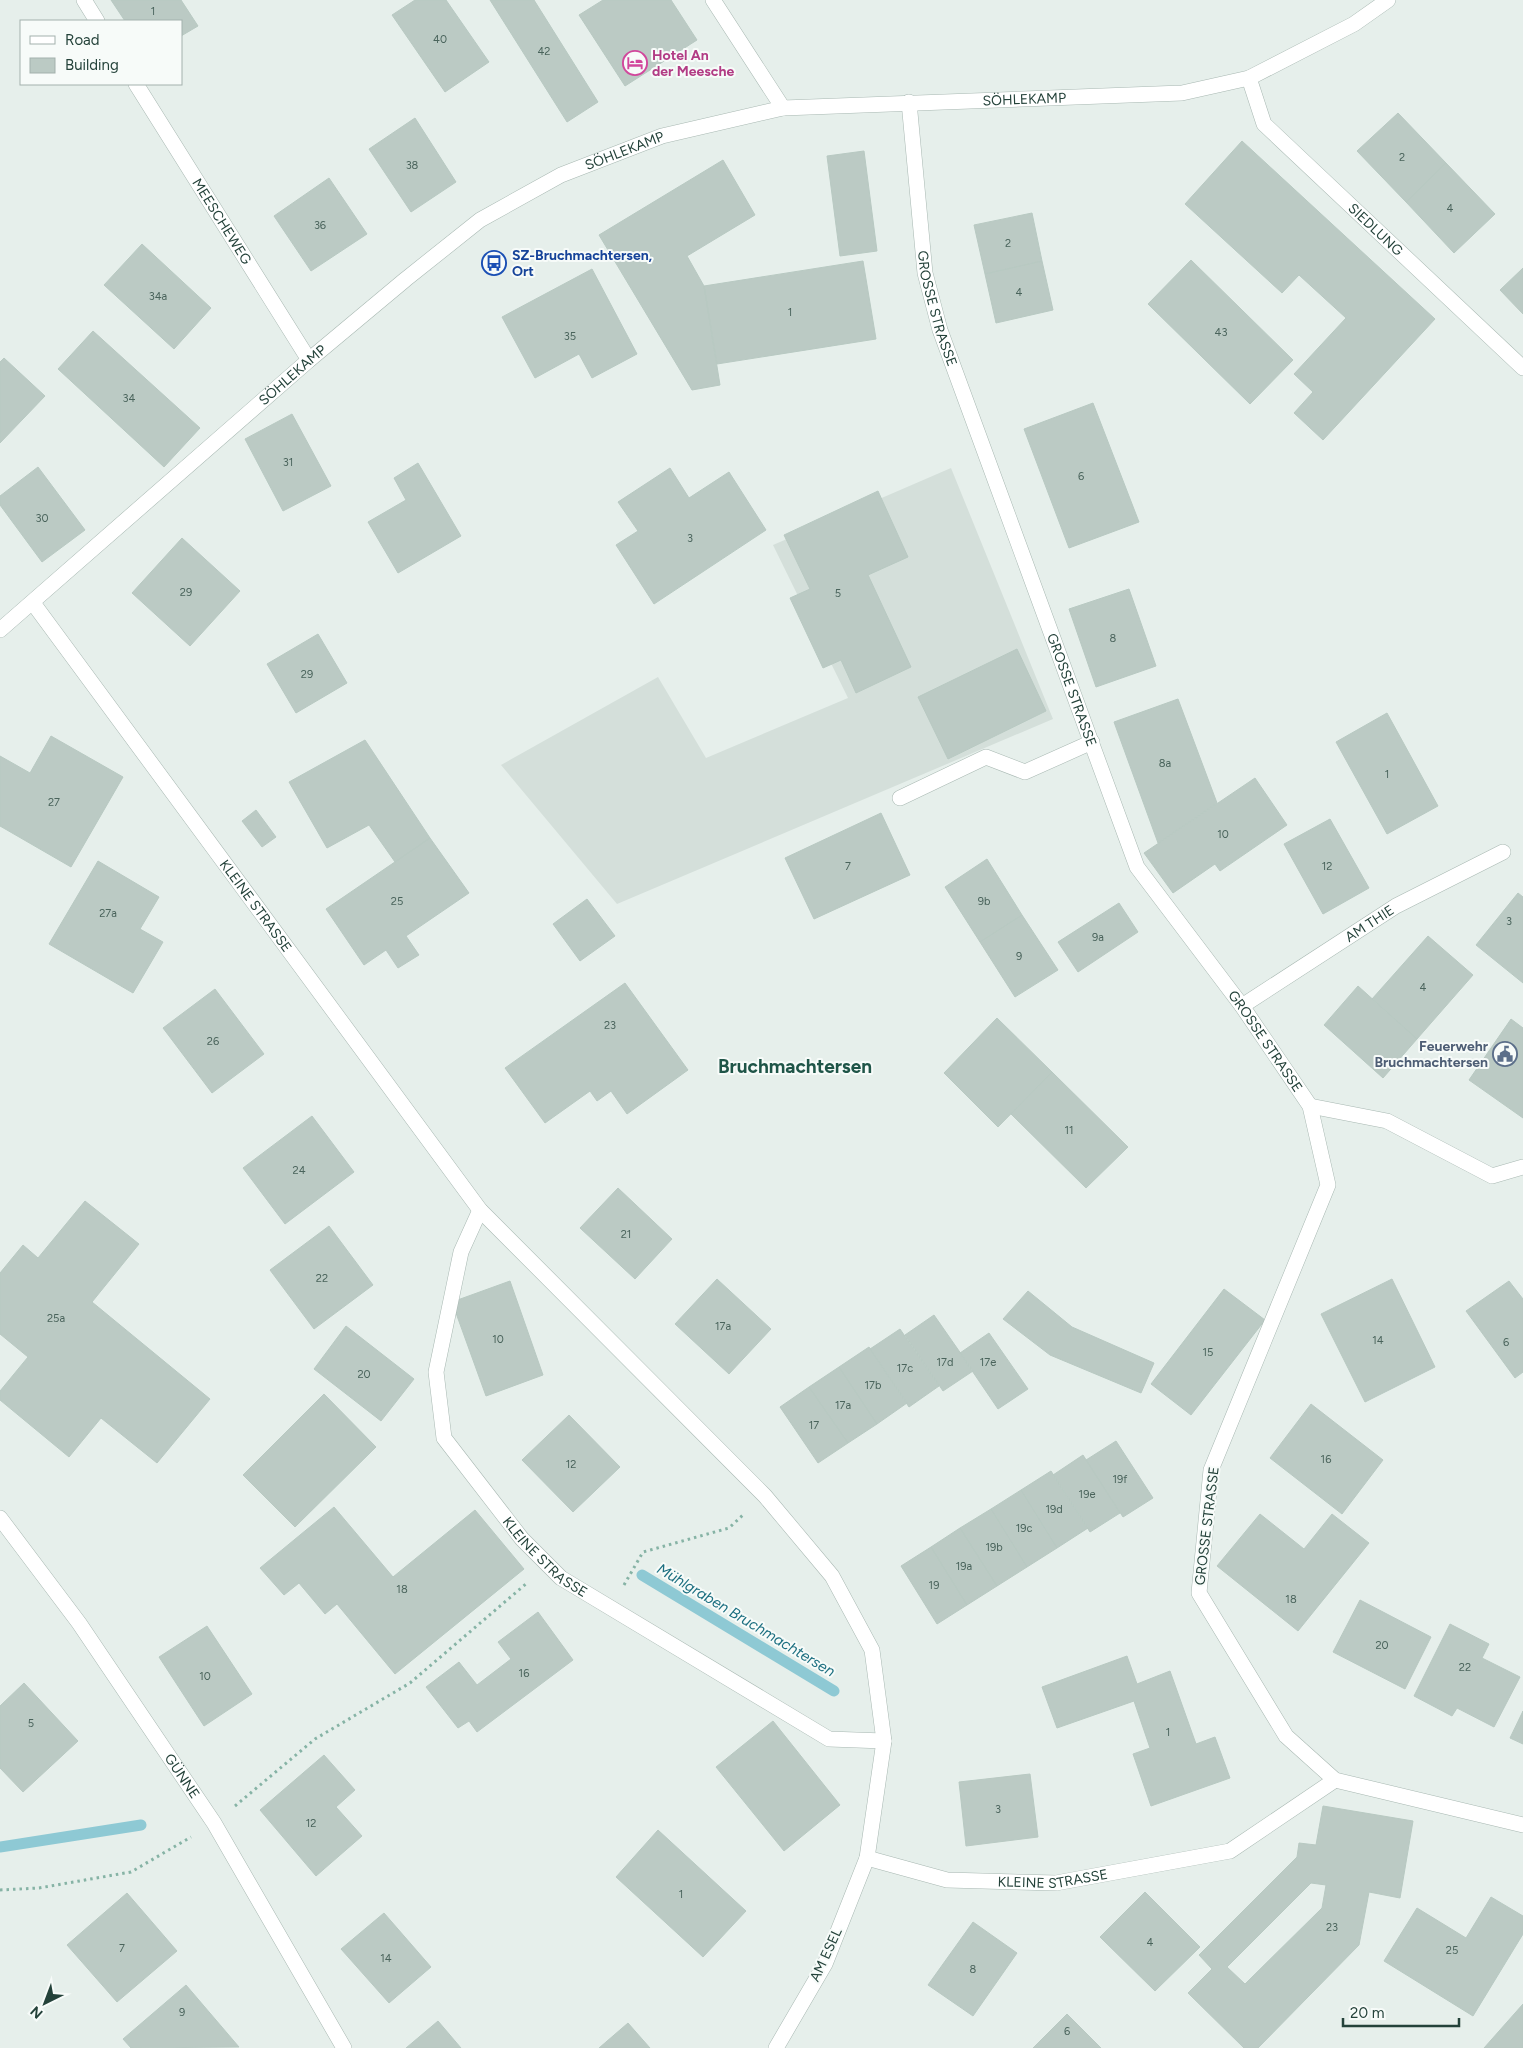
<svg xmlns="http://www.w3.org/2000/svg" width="1523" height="2048" viewBox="0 0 1523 2048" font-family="Figtree,sans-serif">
  <rect width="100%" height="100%" fill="#e6efeb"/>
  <path fill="#d4dfda" d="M951,468L1053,719L617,904L501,765L658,677L706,758L848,698L773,545Z"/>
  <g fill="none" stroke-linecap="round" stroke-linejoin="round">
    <path stroke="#8ec9d4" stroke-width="11" d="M642,1575L834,1691
      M0,1847L141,1825"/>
  </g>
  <path fill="#bbcac4" stroke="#b8c9c2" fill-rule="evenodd" d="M111,0H181L198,26L181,36V21H125Z
    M415,0H446L489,62L445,92L392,15Z
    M490,0H534L598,102L567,122Z
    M603,0H671L697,40L625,86L579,15Z
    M1398,113L1446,163L1406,202L1357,151Z
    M415,118L456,182L411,212L369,149Z
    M1242,141L1435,319L1323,440L1294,413L1313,392L1294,374L1346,318L1299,275L1282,293L1185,204Z
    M864,151L877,251L840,256L827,156Z
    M723,160L755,215L687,256L704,286L720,385L692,390L599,235Z
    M1446,163L1495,214L1454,253L1406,202Z
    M329,178L367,234L311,271L274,216Z
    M1032,213L1042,261L985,274L974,225Z
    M142,244L211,308L174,349L104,285Z
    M1191,260L1293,360L1250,404L1148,304Z
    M863,261L876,339L717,364L704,286Z
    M1042,261L1053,310L996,323L985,274Z
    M1523,268V314L1500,290Z
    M592,269L637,354L592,378L579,354L535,378L502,317Z
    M93,331L200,428L164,467L58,369Z
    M4,358L45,396L0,443V362Z
    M1093,403L1139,522L1069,548L1024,429Z
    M292,414L331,486L283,511L245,439Z
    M418,463L461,536L398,573L368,522L406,500L394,478Z
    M38,467L85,530L42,562L0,505V496Z
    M670,468L689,498L729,472L766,530L654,604L616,545L638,531L618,502Z
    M878,491L908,557L868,575L911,667L856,693L841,660L823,668L790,598L810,589L784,535Z
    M182,538L240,591L190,646L132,593Z
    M1129,589L1156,666L1096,687L1069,609Z
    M318,634L347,683L296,713L267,664Z
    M1017,649L1046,711L948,759L918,697Z
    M1178,699L1217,803L1158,843L1114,722Z
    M1387,713L1438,806L1387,834L1336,742Z
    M51,736L123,777L71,867L0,826V756L30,773Z
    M365,740L430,838L395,862L369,825L327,848L289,782Z
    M1255,778L1287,825L1220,871L1215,864L1173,893L1144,853Z
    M256,810L276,837L262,847L242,821Z
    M881,813L910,875L814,919L785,858Z
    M1330,819L1369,888L1323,914L1284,844Z
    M430,838L469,893L406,936L419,955L398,968L386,950L364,965L326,909Z
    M987,859L1022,915L980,942L945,887Z
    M98,861L159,897L140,929L163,942L133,993L49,944Z
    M1518,893L1523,897V983L1476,945Z
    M587,899L615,936L580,961L553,924Z
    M1119,903L1138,932L1078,972L1058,942Z
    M1022,915L1058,970L1015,997L980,942Z
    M1428,936L1473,975L1417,1039L1372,999Z
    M625,983L688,1070L627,1114L611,1091L597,1101L590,1091L545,1123L505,1068Z
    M1358,986L1417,1039L1383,1078L1324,1025Z
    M215,989L264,1054L212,1093L163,1028Z
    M997,1018L1052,1072L998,1127L944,1073Z
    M1511,1019L1523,1028V1118L1469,1080Z
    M1052,1072L1128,1147L1086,1188L1011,1114Z
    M312,1116L354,1172L285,1224L243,1168Z
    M618,1188L672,1239L635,1279L580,1228Z
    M85,1201L139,1244L92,1302L210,1399L157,1463L101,1418L69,1457L0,1400V1391L28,1357L0,1334V1273L23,1245L38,1258Z
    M329,1226L373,1285L314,1329L270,1270Z
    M717,1279L771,1329L729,1374L675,1324Z
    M1392,1279L1435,1367L1365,1402L1321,1314Z
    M510,1281L543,1375L486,1396L452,1302Z
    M1509,1281L1523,1299V1372L1515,1378L1466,1311Z
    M1224,1289L1265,1320L1191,1415L1151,1384Z
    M1028,1291L1072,1327L1154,1363L1141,1393L1050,1355L1003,1319Z
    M934,1315L973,1371L943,1391L905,1335Z
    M346,1326L414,1379L381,1421L314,1369Z
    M900,1329L939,1386L909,1407L870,1349Z
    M989,1333L1028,1389L998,1409L960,1353Z
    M869,1347L907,1403L877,1424L839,1367Z
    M839,1367L877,1424L848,1443L809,1387Z
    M809,1387L848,1443L818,1463L780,1407Z
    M324,1394L376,1447L295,1527L243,1475Z
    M1311,1404L1383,1460L1342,1514L1270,1458Z
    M569,1415L620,1467L573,1512L522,1460Z
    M1116,1441L1153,1498L1123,1517L1086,1460Z
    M1083,1455L1120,1513L1090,1532L1053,1475Z
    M1051,1471L1088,1528L1057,1548L1021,1490Z
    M1021,1490L1057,1548L1027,1567L991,1509Z
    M334,1507L393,1577L475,1510L524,1569L395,1674L337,1604L325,1614L299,1583L284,1595L260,1568Z
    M991,1509L1027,1567L997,1586L960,1528Z
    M1260,1514L1304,1549L1332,1514L1369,1543L1298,1631L1217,1566Z
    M960,1528L997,1586L967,1605L931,1547Z
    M931,1547L967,1605L937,1624L901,1566Z
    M1360,1600L1431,1637L1405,1689L1333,1652Z
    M538,1612L573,1660L477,1732L469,1721L458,1728L426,1687L459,1662L477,1685L511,1659L498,1642Z
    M1450,1624L1489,1644L1482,1658L1520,1677L1494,1727L1457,1708L1452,1716L1414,1696Z
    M207,1626L252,1694L204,1726L159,1657Z
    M1127,1656L1137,1684L1170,1671L1196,1744L1215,1737L1230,1778L1151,1806L1133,1754L1150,1748L1134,1701L1057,1728L1042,1687Z
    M24,1683L78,1741L23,1792L0,1768V1706Z
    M1523,1711V1744L1510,1738Z
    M773,1721L840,1805L784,1851L716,1767Z
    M324,1755L355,1790L336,1807L362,1836L316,1876L260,1810Z
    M1030,1774L1038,1837L966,1846L959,1782Z
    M1323,1806L1413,1821L1400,1898L1369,1892L1359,1945L1258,2048H1244L1188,1993L1212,1969L1199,1955L1297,1857L1299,1843L1316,1845ZM1311,1883L1326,1885L1322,1908L1245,1984L1227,1967Z
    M658,1830L746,1911L703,1957L616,1877Z
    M1145,1892L1200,1947L1155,1991L1100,1937Z
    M127,1893L177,1951L117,2002L67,1945Z
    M1491,1897L1523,1916V1934L1473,2016L1384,1961L1417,1908L1466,1938Z
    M384,1913L431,1967L389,2003L341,1949Z
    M973,1922L1017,1953L973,2016L928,1985Z
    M186,1985L239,2047L131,2048L123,2039Z
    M1523,2004V2048H1484Z
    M1067,2014L1101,2048H1033Z
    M438,2021L461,2048H406Z
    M628,2023L650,2048H599Z"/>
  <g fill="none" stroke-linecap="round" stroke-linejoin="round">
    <defs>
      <path id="service" d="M900,798L986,757L1025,772L1092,742"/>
      <g id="minor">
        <path d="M84,0L97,21"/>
        <path d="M713,0L783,108"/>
        <path id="s1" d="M1249,78L1264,124L1523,368"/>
        <path id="s2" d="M136,84L309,360"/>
        <path id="s3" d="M909,102L925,273L940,330L1137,867L1242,1006L1310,1106L1328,1185L1211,1470L1199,1593L1286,1736L1335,1780L1523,1825"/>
        <path id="s4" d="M33,603L480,1210L765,1496L832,1576L872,1650L884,1741L867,1858L825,1964L776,2048"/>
        <path id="s5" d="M1242,1006L1396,906L1503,852"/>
        <path d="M1310,1106L1387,1121L1492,1176L1523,1167"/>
        <path id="s6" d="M480,1210L461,1252L436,1372L444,1438L522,1539L561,1578L829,1739L884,1741"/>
        <path id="s7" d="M0,1518L79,1623L214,1823L344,2048"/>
        <path id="s8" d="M867,1858L947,1880L1056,1883L1230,1851L1335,1780"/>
      </g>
      <g id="tertiary">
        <path id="s9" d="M0,630L309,360L406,279L480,220L561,175L662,136L783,108L1182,93L1249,78L1354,24L1388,0"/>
      </g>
    </defs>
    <use href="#service" stroke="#a8b8b2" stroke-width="16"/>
    <use href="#minor" stroke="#a8b8b2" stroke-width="16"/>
    <use href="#tertiary" stroke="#a8b8b2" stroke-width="16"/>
    <path stroke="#86b3a5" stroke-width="3" stroke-dasharray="2.5 4" stroke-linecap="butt" d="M624,1585L643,1552L729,1528L745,1513
      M235,1806L315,1739L410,1683L527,1583
      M0,1890L39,1888L131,1872L191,1837"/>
    <use href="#service" stroke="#fff" stroke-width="15"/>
    <use href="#minor" stroke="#fff" stroke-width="15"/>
    <use href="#tertiary" stroke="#fff" stroke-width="15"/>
  </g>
  <defs>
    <symbol id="hotel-ring" viewBox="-11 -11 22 22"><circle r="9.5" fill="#f7fbf9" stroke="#d1479c" stroke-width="1.5"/><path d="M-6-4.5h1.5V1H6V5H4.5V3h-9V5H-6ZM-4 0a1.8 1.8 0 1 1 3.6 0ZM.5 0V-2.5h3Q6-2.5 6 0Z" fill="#d1479c"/></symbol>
    <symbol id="bus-ring" viewBox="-11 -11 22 22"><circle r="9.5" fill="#f7fbf9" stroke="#1a4fb4" stroke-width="1.5"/><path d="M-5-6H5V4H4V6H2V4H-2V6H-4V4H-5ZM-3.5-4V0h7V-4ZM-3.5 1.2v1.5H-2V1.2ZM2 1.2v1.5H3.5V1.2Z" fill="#1a4fb4"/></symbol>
    <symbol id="civic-ring" viewBox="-11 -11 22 22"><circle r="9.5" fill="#f7fbf9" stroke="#5c6f8a" stroke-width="1.5"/><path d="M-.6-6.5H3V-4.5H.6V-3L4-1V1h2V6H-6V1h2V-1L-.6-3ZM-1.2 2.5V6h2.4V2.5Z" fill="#5c6f8a"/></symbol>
  </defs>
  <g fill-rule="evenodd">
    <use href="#hotel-ring" x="621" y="49" width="28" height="28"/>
    <use href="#bus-ring" x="480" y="249" width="28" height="28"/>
    <use href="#civic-ring" x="1491" y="1040" width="28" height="28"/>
  </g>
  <g text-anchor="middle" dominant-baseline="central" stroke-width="4" stroke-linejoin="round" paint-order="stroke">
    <g font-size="11" fill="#4a645c">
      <text x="153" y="11">1</text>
      <text x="440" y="39">40</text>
      <text x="544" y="51">42</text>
      <text x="1402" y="157">2</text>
      <text x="412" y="165">38</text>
      <text x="1450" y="208">4</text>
      <text x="320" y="225">36</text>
      <text x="1008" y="243">2</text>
      <text x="1019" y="292">4</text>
      <text x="158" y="296">34a</text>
      <text x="790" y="312">1</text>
      <text x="1221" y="332">43</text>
      <text x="570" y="336">35</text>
      <text x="129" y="398">34</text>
      <text x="288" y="462">31</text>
      <text x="1081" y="476">6</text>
      <text x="42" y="518">30</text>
      <text x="690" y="538">3</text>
      <text x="186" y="592">29</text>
      <text x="838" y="593">5</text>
      <text x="1113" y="638">8</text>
      <text x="307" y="674">29</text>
      <text x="1165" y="763">8a</text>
      <text x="1387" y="774">1</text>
      <text x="54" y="802">27</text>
      <text x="1223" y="834">10</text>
      <text x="848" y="866">7</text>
      <text x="1327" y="866">12</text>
      <text x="397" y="901">25</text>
      <text x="984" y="901">9b</text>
      <text x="108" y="913">27a</text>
      <text x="1509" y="921">3</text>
      <text x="1098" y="937">9a</text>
      <text x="1019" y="956">9</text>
      <text x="1423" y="987">4</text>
      <text x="610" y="1025">23</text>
      <text x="213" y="1041">26</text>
      <text x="1069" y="1130">11</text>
      <text x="299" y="1170">24</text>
      <text x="626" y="1234">21</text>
      <text x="322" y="1278">22</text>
      <text x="56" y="1318">25a</text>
      <text x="723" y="1326">17a</text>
      <text x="498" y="1339">10</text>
      <text x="1378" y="1340">14</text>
      <text x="1506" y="1342">6</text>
      <text x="1208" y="1352">15</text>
      <text x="945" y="1362">17d</text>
      <text x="988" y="1362">17e</text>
      <text x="905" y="1368">17c</text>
      <text x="364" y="1374">20</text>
      <text x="873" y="1385">17b</text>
      <text x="843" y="1405">17a</text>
      <text x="814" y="1425">17</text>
      <text x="1326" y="1459">16</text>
      <text x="571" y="1464">12</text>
      <text x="1120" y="1479">19f</text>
      <text x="1087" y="1494">19e</text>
      <text x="1054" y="1509">19d</text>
      <text x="1024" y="1528">19c</text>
      <text x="994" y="1547">19b</text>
      <text x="964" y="1566">19a</text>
      <text x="934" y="1585">19</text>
      <text x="402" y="1589">18</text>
      <text x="1291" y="1599">18</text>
      <text x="1382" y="1645">20</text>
      <text x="1465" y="1667">22</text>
      <text x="524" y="1673">16</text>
      <text x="205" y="1676">10</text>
      <text x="31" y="1723">5</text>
      <text x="1168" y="1732">1</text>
      <text x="998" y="1809">3</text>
      <text x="311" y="1823">12</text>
      <text x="681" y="1894">1</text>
      <text x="1332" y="1927">23</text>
      <text x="1150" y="1942">4</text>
      <text x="122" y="1948">7</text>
      <text x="1452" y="1950">25</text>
      <text x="386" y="1958">14</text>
      <text x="973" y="1969">8</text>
      <text x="182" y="2012">9</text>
      <text x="1067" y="2031">6</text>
    </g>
    <g font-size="14" font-weight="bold" fill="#b23c85" stroke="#f7fbf9" text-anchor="start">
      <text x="652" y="55">Hotel An<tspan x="652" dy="16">der Meesche</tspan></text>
    </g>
    <g font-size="14" fill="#24423a" stroke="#f7fbf9">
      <text stroke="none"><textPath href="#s9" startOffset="1198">SÖHLEKAMP</textPath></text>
      <text stroke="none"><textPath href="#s9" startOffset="792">SÖHLEKAMP</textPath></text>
      <text stroke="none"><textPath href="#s2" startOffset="162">MEESCHEWEG</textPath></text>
      <text stroke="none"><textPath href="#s1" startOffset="202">SIEDLUNG</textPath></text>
      <text stroke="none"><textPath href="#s3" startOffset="209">GROSSE STRASSE</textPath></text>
      <text stroke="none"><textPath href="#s9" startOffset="388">SÖHLEKAMP</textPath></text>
      <text stroke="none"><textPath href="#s3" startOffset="614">GROSSE STRASSE</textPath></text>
      <text stroke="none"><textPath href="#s4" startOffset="376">KLEINE STRASSE</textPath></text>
      <text stroke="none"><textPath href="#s5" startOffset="152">AM THIE</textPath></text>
      <text stroke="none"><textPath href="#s3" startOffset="1019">GROSSE STRASSE</textPath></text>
      <text transform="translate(1207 1526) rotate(-83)">GROSSE STRASSE</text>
      <text stroke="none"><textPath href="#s6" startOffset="392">KLEINE STRASSE</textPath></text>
      <text stroke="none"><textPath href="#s7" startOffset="316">GÜNNE</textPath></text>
      <text stroke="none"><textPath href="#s8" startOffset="189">KLEINE STRASSE</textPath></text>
      <text transform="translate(826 1955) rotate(-65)">AM ESEL</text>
    </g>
    <g font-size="14" font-weight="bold" fill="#164399" stroke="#f7fbf9" text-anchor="start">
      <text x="512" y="255">SZ-Bruchmachtersen,<tspan x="512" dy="16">Ort</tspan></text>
    </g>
    <g font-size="14" font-weight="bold" fill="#4e5e75" stroke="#f7fbf9" text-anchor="end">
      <text x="1488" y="1046">Feuerwehr<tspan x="1488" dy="16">Bruchmachtersen</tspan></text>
    </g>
    <g font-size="15" font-style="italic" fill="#1c6f80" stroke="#f7fbf9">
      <text transform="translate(746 1620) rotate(31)">Mühlgraben Bruchmachtersen</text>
    </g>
    <g font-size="19" font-weight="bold" fill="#1f5548" stroke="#f7fbf9">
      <text x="795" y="1066">Bruchmachtersen</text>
    </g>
  </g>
  <rect x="20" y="20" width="162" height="65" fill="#f7fbf9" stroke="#a3b1ad"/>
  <rect x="30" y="36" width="25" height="8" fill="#ffffff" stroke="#a3b1ad"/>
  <text x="65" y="45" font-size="15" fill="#24423a">Road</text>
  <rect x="30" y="58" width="25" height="15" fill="#bbcac4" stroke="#a3b1ad"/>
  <text x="65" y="70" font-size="15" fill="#24423a">Building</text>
  <g transform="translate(45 2003) rotate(222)" stroke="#f7fbf9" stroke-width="4" paint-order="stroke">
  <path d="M0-4L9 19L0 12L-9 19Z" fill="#24423a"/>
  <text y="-8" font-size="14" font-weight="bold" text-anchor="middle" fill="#24423a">N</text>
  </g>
  <path d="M1343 2018v8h116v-8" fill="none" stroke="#24423a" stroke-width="2.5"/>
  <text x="1350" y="2018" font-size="15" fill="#24423a" stroke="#f7fbf9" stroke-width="4" paint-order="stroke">20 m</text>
</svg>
